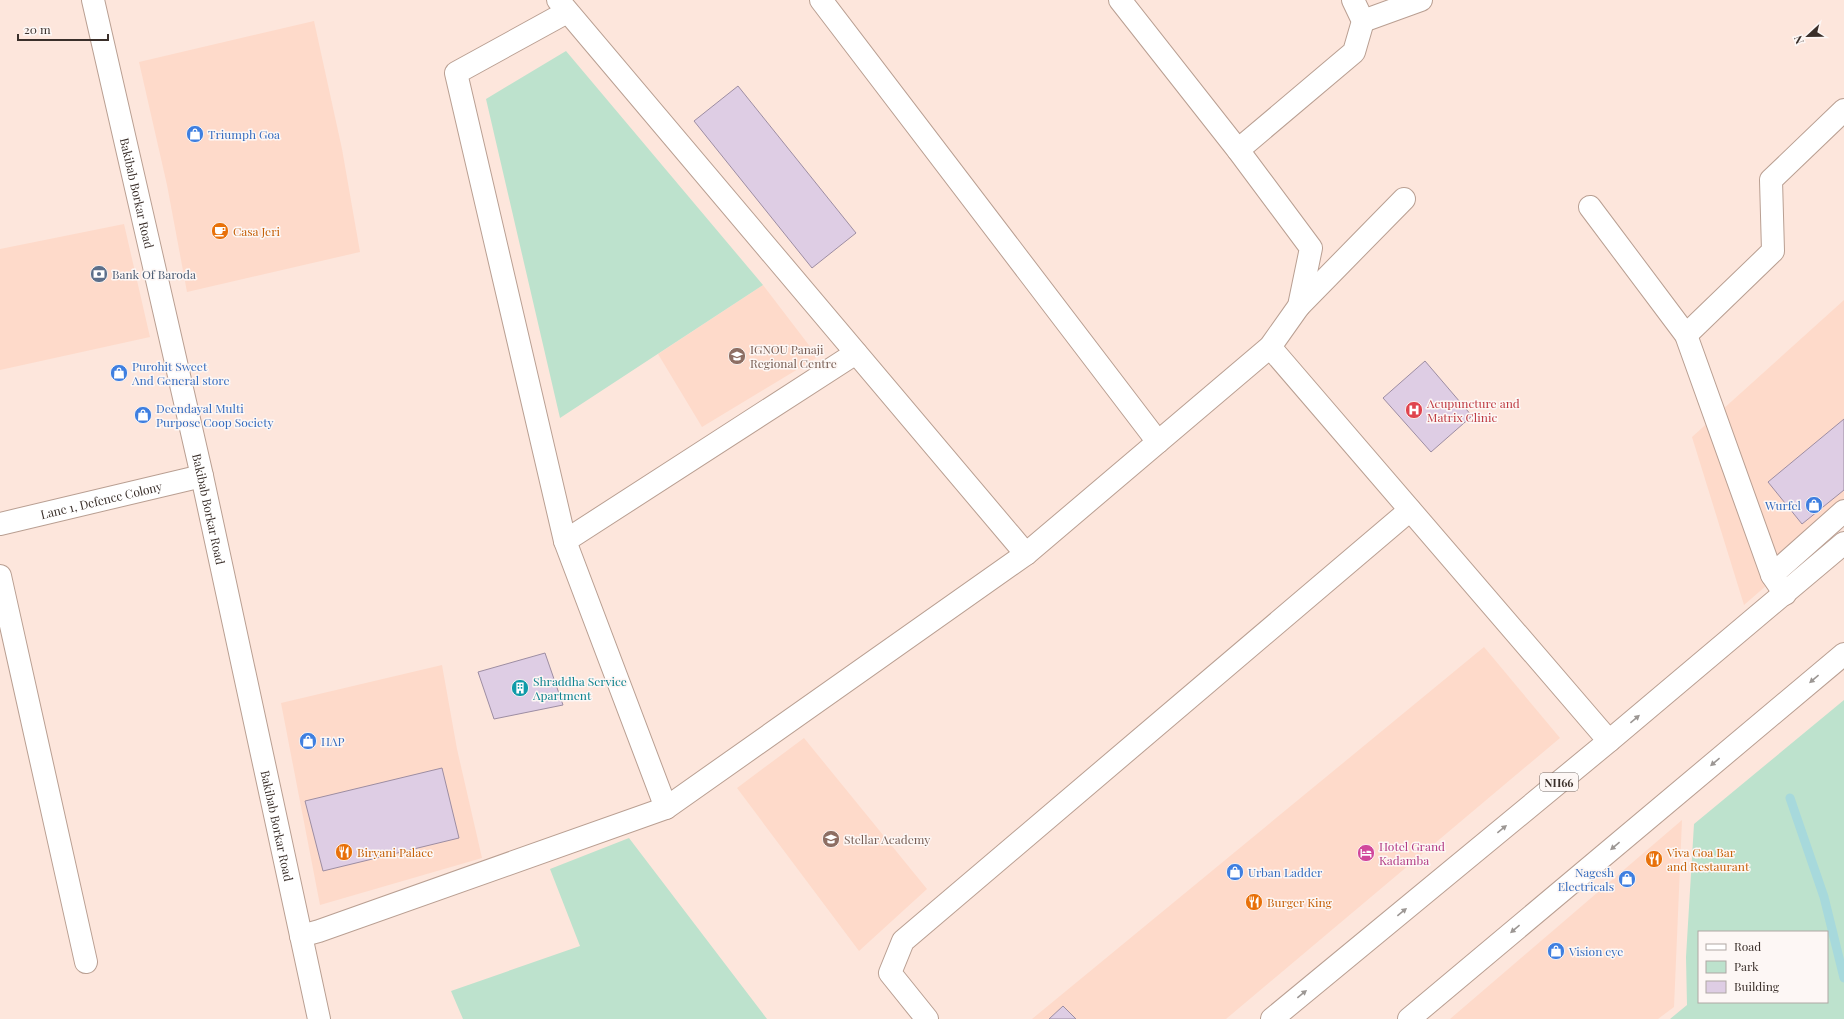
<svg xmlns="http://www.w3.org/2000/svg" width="1844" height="1019" viewBox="0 0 1844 1019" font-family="'Playfair Display',serif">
  <rect width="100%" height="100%" fill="#fde6dc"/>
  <path fill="#fedaca" d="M314,21L342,149L360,252L187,292L167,185L139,62Z
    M124,224L150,337L0,370V249Z
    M763,285L818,357L702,427L658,354Z
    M1844,300V518L1744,605L1692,437Z
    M1484,647L1560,738L1226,1019H1032Z
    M442,665L457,749L482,858L320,905L281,703Z
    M804,738L927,889L859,951L737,788Z
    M1682,820L1674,1007L1658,1019H1450Z"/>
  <path fill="#bde2cd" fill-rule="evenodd" d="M566,51L763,285L560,418L486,99Z
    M1844,700V1019H1670L1687,1005L1686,957L1694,824ZM1699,932H1827V1002H1699Z
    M629,838L767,1019H463L451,991L580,946L550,869Z"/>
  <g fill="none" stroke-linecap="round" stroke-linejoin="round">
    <path stroke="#a7d9dc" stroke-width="9" d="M1790,798L1824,897L1844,978"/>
  </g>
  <path fill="#decde4" stroke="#9d8da2" d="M738,86L856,233L812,268L694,121Z
    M1425,361L1472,416L1431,452L1383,398Z
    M1844,419V490L1802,524L1768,482Z
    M545,653L563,705L494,719L478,672Z
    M442,768L459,838L323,871L305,801Z
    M1063,1006L1076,1019H1049Z"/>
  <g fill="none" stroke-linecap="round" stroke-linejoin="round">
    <defs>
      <g id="minor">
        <path id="s1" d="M93,0L202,476L319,1019"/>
        <path d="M558,0L1026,554"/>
        <path d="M821,0L1158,442"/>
        <path d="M567,12L456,73L565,541L666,808"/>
        <path d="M1363,21L1421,0"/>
        <path d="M1238,150L1354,52L1363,21L1353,0"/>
        <path d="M1590,207L1686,335L1772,575L1785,594"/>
        <path d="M1299,306L1404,199"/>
        <path d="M1686,335L1773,251L1771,180L1844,110"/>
        <path d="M1270,347L1609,741"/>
        <path id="s2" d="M0,524L202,476"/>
        <path d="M565,541L856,353"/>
        <path d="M1772,575L1844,511"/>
        <path d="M0,576L86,962"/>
        <path d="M301,936L319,931L666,808L1026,554L1270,347L1299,306L1311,248L1238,150L1120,0"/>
        <path d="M927,1019L890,973L903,941L1410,510"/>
      </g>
      <path id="highway" d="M1272,1019L1609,741L1844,543
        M1409,1019L1844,654"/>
    </defs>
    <use href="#minor" stroke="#b99f92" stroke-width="24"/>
    <use href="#highway" stroke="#b99f92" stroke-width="24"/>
    <use href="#minor" stroke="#fff" stroke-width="22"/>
    <use href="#highway" stroke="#fff" stroke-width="22"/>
  </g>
  <defs><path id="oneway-solid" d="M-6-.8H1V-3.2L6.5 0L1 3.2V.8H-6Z"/></defs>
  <g fill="#9c9794">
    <use href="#oneway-solid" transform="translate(1814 679) rotate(140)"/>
    <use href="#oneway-solid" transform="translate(1635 719) rotate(-40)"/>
    <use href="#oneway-solid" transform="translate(1715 762) rotate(140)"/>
    <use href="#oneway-solid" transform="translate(1502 829) rotate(-39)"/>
    <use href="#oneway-solid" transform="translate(1615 846) rotate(140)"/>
    <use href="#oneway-solid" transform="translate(1402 912) rotate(-39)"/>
    <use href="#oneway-solid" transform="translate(1515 929) rotate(140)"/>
    <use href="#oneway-solid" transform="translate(1302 994) rotate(-39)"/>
  </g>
  <defs>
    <symbol id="shop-disc" viewBox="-11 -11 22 22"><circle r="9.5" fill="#3f7fe0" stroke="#fdf7f5"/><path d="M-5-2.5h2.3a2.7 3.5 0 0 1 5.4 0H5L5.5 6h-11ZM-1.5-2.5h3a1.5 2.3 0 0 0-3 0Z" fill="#fff"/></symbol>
    <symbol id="cafe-disc" viewBox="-11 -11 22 22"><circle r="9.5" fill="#e8710a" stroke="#fdf7f5"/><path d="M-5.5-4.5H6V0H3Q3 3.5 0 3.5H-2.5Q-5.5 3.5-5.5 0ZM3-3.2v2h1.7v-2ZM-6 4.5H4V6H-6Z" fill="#fff"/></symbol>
    <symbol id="bank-disc" viewBox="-11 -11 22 22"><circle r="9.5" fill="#5c6f8a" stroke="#fdf7f5"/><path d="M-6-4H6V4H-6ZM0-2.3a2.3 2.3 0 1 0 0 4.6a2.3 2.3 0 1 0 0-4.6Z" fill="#fff"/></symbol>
    <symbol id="university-disc" viewBox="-11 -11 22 22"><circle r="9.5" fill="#8d6e63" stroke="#fdf7f5"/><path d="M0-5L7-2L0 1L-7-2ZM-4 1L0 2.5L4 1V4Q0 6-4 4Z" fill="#fff"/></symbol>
    <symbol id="hospital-disc" viewBox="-11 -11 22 22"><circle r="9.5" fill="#e0444e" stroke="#fdf7f5"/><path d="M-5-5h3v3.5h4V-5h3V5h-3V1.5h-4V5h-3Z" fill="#fff"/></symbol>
    <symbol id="building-disc" viewBox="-11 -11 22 22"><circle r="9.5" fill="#0f9aa8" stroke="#fdf7f5"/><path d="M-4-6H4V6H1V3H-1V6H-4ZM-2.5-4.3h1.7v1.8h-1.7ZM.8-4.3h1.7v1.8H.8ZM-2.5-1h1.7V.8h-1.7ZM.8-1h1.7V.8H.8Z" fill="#fff"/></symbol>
    <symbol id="school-disc" viewBox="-11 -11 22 22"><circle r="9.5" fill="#8d6e63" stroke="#fdf7f5"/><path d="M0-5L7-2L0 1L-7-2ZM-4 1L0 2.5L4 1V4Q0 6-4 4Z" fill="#fff"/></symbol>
    <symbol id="restaurant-disc" viewBox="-11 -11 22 22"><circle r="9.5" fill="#e8710a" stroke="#fdf7f5"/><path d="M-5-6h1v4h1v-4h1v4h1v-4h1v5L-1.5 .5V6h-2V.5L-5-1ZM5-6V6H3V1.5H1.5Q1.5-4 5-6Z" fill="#fff"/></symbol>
    <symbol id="hotel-disc" viewBox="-11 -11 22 22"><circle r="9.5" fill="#d1479c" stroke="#fdf7f5"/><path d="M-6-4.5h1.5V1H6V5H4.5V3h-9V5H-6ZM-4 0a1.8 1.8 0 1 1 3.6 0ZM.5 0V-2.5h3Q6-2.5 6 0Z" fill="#fff"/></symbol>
  </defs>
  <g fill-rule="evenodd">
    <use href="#shop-disc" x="185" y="124" width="20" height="20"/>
    <use href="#cafe-disc" x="210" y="221" width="20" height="20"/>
    <use href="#bank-disc" x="89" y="264" width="20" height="20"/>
    <use href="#university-disc" x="727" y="346" width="20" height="20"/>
    <use href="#shop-disc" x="109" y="363" width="20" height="20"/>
    <use href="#hospital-disc" x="1404" y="400" width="20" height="20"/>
    <use href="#shop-disc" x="133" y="405" width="20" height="20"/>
    <use href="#shop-disc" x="1804" y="495" width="20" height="20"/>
    <use href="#building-disc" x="510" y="678" width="20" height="20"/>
    <use href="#shop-disc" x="298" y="731" width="20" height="20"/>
    <use href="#school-disc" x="821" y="829" width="20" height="20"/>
    <use href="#restaurant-disc" x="334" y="842" width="20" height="20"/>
    <use href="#hotel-disc" x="1356" y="843" width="20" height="20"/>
    <use href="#restaurant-disc" x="1644" y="849" width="20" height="20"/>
    <use href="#shop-disc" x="1225" y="862" width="20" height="20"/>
    <use href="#shop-disc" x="1617" y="869" width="20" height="20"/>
    <use href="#restaurant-disc" x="1244" y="892" width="20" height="20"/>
    <use href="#shop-disc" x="1546" y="941" width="20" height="20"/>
  </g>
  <g text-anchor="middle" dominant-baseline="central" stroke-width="3" stroke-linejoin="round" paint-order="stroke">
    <rect fill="#fdf7f5" stroke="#746b67" stroke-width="1" x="1540" y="773" width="38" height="18" rx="3"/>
    <g font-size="11" font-weight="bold" fill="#3a2f2a">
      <text x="1559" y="782">NH66</text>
    </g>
    <g font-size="12" fill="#366cbe" stroke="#fdf7f5" text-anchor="start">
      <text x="208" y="134">Triumph Goa</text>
      <text x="132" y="366">Purohit Sweet<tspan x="132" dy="14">And General store</tspan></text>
      <text x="156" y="408">Deendayal Multi<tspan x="156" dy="14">Purpose Coop Society</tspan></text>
      <text x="1801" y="505" text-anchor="end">Wurfel</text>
      <text x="321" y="741">HAP</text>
      <text x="1248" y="872">Urban Ladder</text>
      <text x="1614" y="872" text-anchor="end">Nagesh<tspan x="1614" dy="14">Electricals</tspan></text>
      <text x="1569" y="951">Vision eye</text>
    </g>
    <g font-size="12" fill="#3a2f2a" stroke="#fdf7f5">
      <text stroke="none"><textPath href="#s1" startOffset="198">Bakibab Borkar Road</textPath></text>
      <text stroke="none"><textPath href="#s2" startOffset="104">Lane 1, Defence Colony</textPath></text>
      <text stroke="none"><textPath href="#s1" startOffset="522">Bakibab Borkar Road</textPath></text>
      <text stroke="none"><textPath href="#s1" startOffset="846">Bakibab Borkar Road</textPath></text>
    </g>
    <g font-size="12" fill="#c56008" stroke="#fdf7f5" text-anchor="start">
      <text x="233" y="231">Casa Jeri</text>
      <text x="357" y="852">Biryani Palace</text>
      <text x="1667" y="852">Viva Goa Bar<tspan x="1667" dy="14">and Restaurant</tspan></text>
      <text x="1267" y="902">Burger King</text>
    </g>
    <g font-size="12" fill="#4e5e75" stroke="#fdf7f5" text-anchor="start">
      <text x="112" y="274">Bank Of Baroda</text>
    </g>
    <g font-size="12" fill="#785e54" stroke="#fdf7f5" text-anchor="start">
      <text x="750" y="349">IGNOU Panaji<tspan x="750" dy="14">Regional Centre</tspan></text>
      <text x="844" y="839">Stellar Academy</text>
    </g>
    <g font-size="12" fill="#be3a42" stroke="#fdf7f5" text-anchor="start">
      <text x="1427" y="403">Acupuncture and<tspan x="1427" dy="14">Matrix Clinic</tspan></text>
    </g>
    <g font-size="12" fill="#0d838f" stroke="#fdf7f5" text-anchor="start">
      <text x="533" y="681">Shraddha Service<tspan x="533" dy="14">Apartment</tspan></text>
    </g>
    <g font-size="12" fill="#b23c85" stroke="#fdf7f5" text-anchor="start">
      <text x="1379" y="846">Hotel Grand<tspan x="1379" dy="14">Kadamba</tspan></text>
    </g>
  </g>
  <rect x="1698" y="931" width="130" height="72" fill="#fdf7f5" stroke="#afa7a4"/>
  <rect x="1706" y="944" width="20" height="6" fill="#ffffff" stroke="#afa7a4"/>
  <text x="1734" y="951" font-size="12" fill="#3a2f2a">Road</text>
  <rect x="1706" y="961" width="20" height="12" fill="#bde2cd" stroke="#afa7a4"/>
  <text x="1734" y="971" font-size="12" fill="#3a2f2a">Park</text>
  <rect x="1706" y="981" width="20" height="12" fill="#decde4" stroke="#afa7a4"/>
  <text x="1734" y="991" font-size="12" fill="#3a2f2a">Building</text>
  <g transform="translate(1808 36) rotate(248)" stroke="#fdf7f5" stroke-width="3" paint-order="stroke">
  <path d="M0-3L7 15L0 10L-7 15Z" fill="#3a2f2a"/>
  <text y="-6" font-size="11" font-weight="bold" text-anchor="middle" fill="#3a2f2a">N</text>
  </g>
  <path d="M18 34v6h90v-6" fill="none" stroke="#3a2f2a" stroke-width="2"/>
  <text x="24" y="34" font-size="12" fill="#3a2f2a" stroke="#fdf7f5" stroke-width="3" paint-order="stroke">20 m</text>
</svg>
